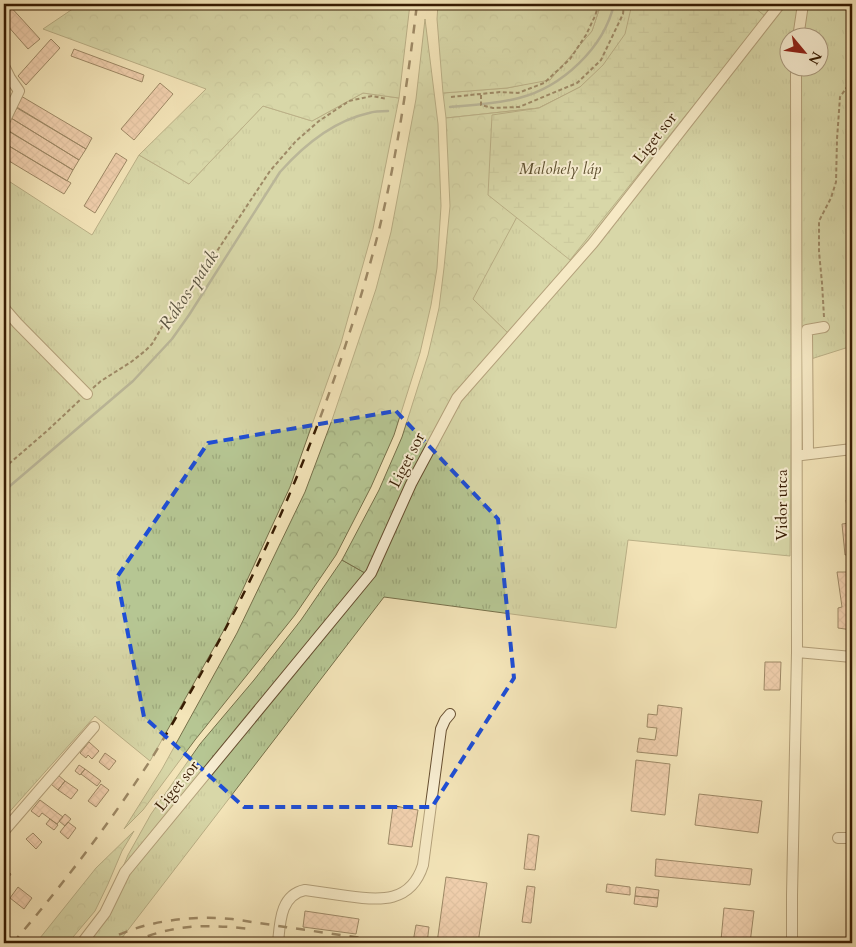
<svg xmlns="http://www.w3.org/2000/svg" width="856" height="947" viewBox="0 0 856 947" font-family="Cardo,serif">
  <defs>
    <pattern id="grass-tufts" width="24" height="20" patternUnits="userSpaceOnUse" patternTransform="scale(1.25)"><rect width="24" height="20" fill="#b6c693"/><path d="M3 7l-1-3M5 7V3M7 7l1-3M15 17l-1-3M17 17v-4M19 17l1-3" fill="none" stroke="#9daa7d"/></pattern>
    <pattern id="forest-crowns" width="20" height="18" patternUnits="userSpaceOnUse" patternTransform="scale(1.25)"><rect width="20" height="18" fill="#b6c693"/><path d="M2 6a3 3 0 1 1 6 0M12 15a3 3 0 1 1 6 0" fill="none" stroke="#9daa7d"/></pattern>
    <pattern id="wetland-marsh" width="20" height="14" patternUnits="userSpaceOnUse" patternTransform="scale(1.25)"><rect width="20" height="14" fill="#b6c693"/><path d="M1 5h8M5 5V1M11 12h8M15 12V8" fill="none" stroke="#9daa7d"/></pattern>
    <pattern id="building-cross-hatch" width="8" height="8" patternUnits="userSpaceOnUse" patternTransform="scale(1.25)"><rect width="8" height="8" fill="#edb59f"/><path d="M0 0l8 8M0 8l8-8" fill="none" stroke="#cc9b87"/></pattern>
  </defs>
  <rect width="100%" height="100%" fill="#f4e5b9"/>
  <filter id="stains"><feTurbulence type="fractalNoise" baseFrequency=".004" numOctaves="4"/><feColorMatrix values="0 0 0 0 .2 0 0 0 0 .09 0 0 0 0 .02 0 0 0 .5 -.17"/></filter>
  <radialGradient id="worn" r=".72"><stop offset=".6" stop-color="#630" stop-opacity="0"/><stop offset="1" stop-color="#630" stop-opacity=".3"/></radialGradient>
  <path fill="url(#grass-tufts)" stroke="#76704a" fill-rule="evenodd" d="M601,4H852V346L792,365L790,556L628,540L616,628L384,597L118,943H77L100,915L115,886L128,855L151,814L200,744L254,680L301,620L342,560L372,577L438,430L476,378L512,337L472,299L571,116L579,88L539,108L446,118L443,93L507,88L550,79L592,31ZM788,38H818V68H788Z
    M363,93L399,98L373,229L341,343L290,487L225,628L150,761L95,716L4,818V178L92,235L139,155L189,184L263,106L312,121Z"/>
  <path fill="url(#forest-crowns)" stroke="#76704a" d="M80,4H410L399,98L363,93L312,121L263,106L189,184L139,155L206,89L43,29Z
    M438,4H601L592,31L550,80L507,88L443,93L437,19Z
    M425,19L438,124L441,206L437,268L431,305L420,353L394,435L371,487L336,555L295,615L195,740L143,810L124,829L162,769L237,633L305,492L332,420L376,289L391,232L416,99Z
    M580,87L571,116L473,299L512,337L476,378L438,430L372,577L342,560L379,490L402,437L428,355L439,308L444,268L450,206L446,118L539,108Z
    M134,831L122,851L108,884L95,911L68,943H36L96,868Z"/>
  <path fill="url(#wetland-marsh)" stroke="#76704a" d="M632,4H750L765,16L570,260L488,195L492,115L539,108L580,87L603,65L625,34Z"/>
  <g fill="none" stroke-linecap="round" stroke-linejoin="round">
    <path stroke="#747c6f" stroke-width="2.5" d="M450,107C473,105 497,104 519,98C562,87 604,48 614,4
      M4,491L133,381L172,339L189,315L280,172C304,145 333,121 369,113C375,111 382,111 388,111"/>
  </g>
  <path fill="url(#building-cross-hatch)" stroke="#361b02" d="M4,4H8L40,39L28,49L6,24L4,27Z
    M51,39L60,48L26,85L18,76Z
    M74,49L144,75L142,82L71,56Z
    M160,83L173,94L134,140L121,129Z
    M21,96L92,138L86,149L15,106Z
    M17,108L86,149L79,160L11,118Z
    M11,118L79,160L73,170L5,129Z
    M9,131L73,170L67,181L4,143V140Z
    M4,143L71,183L64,194L4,158Z
    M116,153L127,160L95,213L84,206Z
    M846,500H852V554L845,555L842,524L849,523Z
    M837,572H852V630L838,628V608L842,607Z
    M765,662H781L780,690H764Z
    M658,705L682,708L677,756L637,752L639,738L655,740L657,728L647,727L648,714L657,715Z
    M89,742L99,751L92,759L88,755L86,758L80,753Z
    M105,753L116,761L109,770L99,762Z
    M636,760L670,764L665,815L631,811Z
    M79,765L85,769L80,775L75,771Z
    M85,769L101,781L97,786L81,774Z
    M58,775L65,781L58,790L51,784Z
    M65,781L78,790L71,799L58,790Z
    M101,784L109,790L96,807L88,801Z
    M699,794L762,801L758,833L695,825Z
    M40,800L63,817L57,824L42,813L39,817L31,811Z
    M393,806L418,810L412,847L388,844Z
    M65,814L71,819L65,826L59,821Z
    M50,819L58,825L54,830L46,824Z
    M68,822L76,828L68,839L60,832Z
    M33,833L42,842L36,849L26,839Z
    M528,834L539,836L535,870L524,869Z
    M656,859L752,869L750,885L655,876Z
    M4,869L11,874L8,879L4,875Z
    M446,877L487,883L478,943H437Z
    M607,884L630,887V895L606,892Z
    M527,886L535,887L531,923L522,922Z
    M18,887L32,898L24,909L10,898Z
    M636,887L659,890L658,898L635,896Z
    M635,896L658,898L657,907L634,904Z
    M724,908L754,911L750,943L721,940Z
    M305,911L359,919L356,934L303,927Z
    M416,925L429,927L427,943L413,942Z
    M680,938L704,940V943H680Z"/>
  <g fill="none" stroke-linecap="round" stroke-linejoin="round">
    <defs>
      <path id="minor" d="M798,38L803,4
        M4,66L10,78L19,91L4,122
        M4,308L17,323L87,394
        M808,454L807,330L824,327
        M802,455L852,449
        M797,652L852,657
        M4,831L94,727
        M838,838H852
        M82,943L105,913L125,872L371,573L411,484L457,398L593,243L780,4
        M278,943C280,923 280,895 305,890C319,892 333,894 347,896C380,901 411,903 423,865L441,729L445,720L450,714
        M792,943V895L797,652L796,68"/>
    </defs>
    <use href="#minor" stroke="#664e30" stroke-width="12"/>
    <path stroke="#361b02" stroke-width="2" stroke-dasharray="4 2.5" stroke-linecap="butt" d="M481,95V105L493,108L519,107L577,83L601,60L623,14L624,4
      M451,97L500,92L518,93L544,83L570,59L586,35L595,16L599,4
      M824,317L822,283L819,252V221L831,198L836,182L837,139L840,97L852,80
      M93,388L101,381L131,362L145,351L152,344L162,327L176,313L270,171L296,141L319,121L349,101L372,96L387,99
      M4,468L48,430L80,400"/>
    <use href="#minor" stroke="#f8eed2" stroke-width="10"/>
    <path stroke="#361b02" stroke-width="2.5" stroke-dasharray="9 9" stroke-linecap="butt" d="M13,943C59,889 103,832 142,773C163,742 180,710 198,679C278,538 339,387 379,230C397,156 408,79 417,4
      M103,943C139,921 191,915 232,919C252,922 272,925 292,928C327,933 362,938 397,943
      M131,943C172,924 207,924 250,929"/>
  </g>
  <path d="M0 0H856V947H0ZM396,411L498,519L514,678L432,807H244L144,717L117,577L208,443Z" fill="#f4e5b9" fill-opacity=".55" fill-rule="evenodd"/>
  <path fill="none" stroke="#1d4ed8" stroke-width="4" stroke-dasharray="10 6" stroke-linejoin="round" d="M396,411L498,519L514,678L432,807H244L144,717L117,577L208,443Z"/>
  <g text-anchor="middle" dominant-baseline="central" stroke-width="4" stroke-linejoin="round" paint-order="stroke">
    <g font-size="16" fill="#361b02" stroke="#f8eed2">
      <text transform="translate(655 138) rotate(-52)">Liget sor</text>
      <text transform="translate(407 460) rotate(-63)">Liget sor</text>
      <text transform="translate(782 505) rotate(-90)">Vidor utca</text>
      <text transform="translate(177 786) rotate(-51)">Liget sor</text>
    </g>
    <g font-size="16" font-style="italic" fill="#5c4e2e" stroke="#f8eed2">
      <text x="560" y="169">Malohely láp</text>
    </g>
    <g font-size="18" font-style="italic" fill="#5a5441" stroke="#f8eed2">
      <text transform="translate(189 290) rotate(-56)">Rákos-patak</text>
    </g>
  </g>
  <rect width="856" height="947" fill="none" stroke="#f4e5b9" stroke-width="20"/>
  <rect x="5" y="5" width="846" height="937" fill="none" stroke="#361b02" stroke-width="2.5"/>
  <rect x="10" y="10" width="836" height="927" fill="none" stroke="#361b02"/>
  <g transform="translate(804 52) rotate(119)"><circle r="24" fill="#f8eed2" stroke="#aa9a7f"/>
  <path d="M0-4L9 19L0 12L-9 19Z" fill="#8f2418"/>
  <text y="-8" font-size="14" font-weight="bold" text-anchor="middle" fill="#361b02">N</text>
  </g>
  <rect width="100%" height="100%" filter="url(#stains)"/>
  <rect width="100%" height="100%" fill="url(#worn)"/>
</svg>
